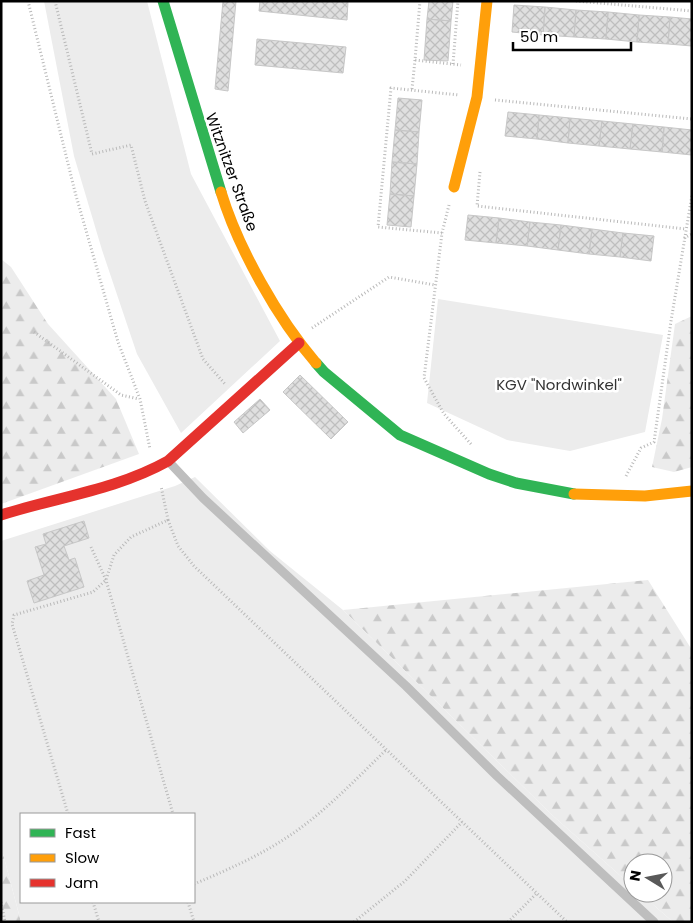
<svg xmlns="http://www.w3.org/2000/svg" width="693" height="923" viewBox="0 0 693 923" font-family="Poppins,sans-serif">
  <defs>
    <pattern id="forest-firs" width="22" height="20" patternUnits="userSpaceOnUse" patternTransform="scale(1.25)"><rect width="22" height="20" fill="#ececec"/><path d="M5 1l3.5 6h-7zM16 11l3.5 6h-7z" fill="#c9c9c9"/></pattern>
    <pattern id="building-cross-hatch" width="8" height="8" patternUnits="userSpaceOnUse" patternTransform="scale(1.25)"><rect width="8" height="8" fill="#dfdfdf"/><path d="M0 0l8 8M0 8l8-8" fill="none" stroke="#bebebe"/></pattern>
  </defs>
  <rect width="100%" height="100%" fill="#fff"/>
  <path fill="url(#forest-firs)" d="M1,259L11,267L48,324L116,399L139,454L1,504Z
    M692,316V467L674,472L652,467L662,419L675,324Z
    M648,580L692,650V922H673L640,893H663V863H633V887L551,814L343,610Z
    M1,846L21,922H1Z"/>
  <path fill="#ececec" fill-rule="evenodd" d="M44,1H147L191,174L280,341L181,433L137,354L102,250L74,156Z
    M438,299L663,335L645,432L570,451L507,440L427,403Z
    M195,477L270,551L343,610L551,814L633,887V893H640L673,922H21L1,846V541L175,486ZM21,814H194V902H21Z"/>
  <path fill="url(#building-cross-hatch)" stroke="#c7c7c7" d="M223,1H236L228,91L215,89Z
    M260,1H348L347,20L259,11Z
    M429,1H453L451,21L427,19Z
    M514,5L545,7L543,35L512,32Z
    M545,7L576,10L574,37L543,35Z
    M576,10L608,12L606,39L574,37Z
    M608,12L639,15L637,42L606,39Z
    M639,15L670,17L668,44L637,42Z
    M670,17L692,19V46L668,44Z
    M427,19L451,21L448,61L424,60Z
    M257,39L346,47L343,73L255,65Z
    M398,98L422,100L419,132L395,130Z
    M508,112L539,115L537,139L505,136Z
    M539,115L570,118L568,143L537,139Z
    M570,118L602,121L599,146L568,143Z
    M602,121L633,124L630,149L599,146Z
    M633,124L664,127L662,152L630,149Z
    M664,127L692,130V155L662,152Z
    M395,130L419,132L417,164L392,162Z
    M392,162L417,164L414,196L390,194Z
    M390,194L414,196L411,227L387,225Z
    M468,215L499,218L496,243L465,240Z
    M499,218L530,222L527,246L496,243Z
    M530,222L561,225L558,250L527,246Z
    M561,225L592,229L589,254L558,250Z
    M592,229L623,233L620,257L589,254Z
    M623,233L654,236L651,261L620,257Z
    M300,375L348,422L331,439L283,392Z
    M260,399L270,410L243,433L234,422Z
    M84,521L89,538L64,546L69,560L75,558L84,587L34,603L27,581L44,575L35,547L46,544L43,534Z"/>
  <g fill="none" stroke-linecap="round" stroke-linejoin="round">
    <path stroke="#b9b9b9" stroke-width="3" stroke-dasharray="1 2.5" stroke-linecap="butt" d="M28,1L75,192L118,342L140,399L150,449
      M55,1L92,154L131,145L145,201L203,359L225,384
      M420,1L415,60L461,65
      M576,1L692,11
      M453,64L458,1
      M412,89L415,60
      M495,100L692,119
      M480,172L477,206L686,229
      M449,205L442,233L424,378L444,414L471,444
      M442,233L378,227L391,88L459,95
      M684,238L692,234
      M312,328L389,277L435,285
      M34,332L121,395L139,399
      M626,476L641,448L654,442L671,321L692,195
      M168,520L178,546L194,566L567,922
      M91,547L106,580L173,814
      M68,814L12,624L14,615L93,592L106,580L114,555L131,537L168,520L161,486
      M194,884C225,871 257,857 286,838C323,814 354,781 386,750
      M1,902L5,922
      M93,902L99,922
      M188,902L194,922
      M354,922L405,881L462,822
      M508,922L537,893"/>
    <path stroke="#bebebe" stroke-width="9" d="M170,463L203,498L406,686L497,776L654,922"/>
    <path stroke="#30b455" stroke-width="11" d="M163,1L221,192
      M316,363L324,372L400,435L489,474L516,483L574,494"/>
    <path stroke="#ff9f0a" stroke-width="11" d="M454,187L477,97L487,1
      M221,192C238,248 278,319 316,363
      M574,494L645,496L692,491"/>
    <path stroke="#e5322d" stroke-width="11" d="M1,515C57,497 116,490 168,461L299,343"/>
  </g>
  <g text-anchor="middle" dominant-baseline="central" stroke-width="5" stroke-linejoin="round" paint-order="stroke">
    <g font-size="15" fill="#000" stroke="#fff">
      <text transform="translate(232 172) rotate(70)">Witznitzer Straße</text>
    </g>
    <g font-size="15" fill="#333" stroke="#fff">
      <text x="559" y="384">KGV "Nordwinkel"</text>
    </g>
  </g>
  <rect width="693" height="923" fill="none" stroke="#000000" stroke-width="5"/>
  <rect x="20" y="813" width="175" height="90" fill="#ffffff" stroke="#999999"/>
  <rect x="30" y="829" width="25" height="8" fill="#30b455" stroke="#999999"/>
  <text x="65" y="838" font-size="15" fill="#000000">Fast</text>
  <rect x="30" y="854" width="25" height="8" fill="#ff9f0a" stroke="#999999"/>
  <text x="65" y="863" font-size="15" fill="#000000">Slow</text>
  <rect x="30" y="879" width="25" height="8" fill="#e5322d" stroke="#999999"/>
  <text x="65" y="888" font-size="15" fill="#000000">Jam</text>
  <g transform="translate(648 878) rotate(280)"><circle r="24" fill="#ffffff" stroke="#999999"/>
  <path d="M0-4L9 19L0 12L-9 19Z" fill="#595959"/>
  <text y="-8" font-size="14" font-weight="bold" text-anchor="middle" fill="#000000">N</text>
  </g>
  <path d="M513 42v8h118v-8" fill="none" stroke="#000000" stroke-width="2.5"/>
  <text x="520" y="42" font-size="15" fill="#000000" stroke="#ffffff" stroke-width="4" paint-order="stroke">50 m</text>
</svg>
